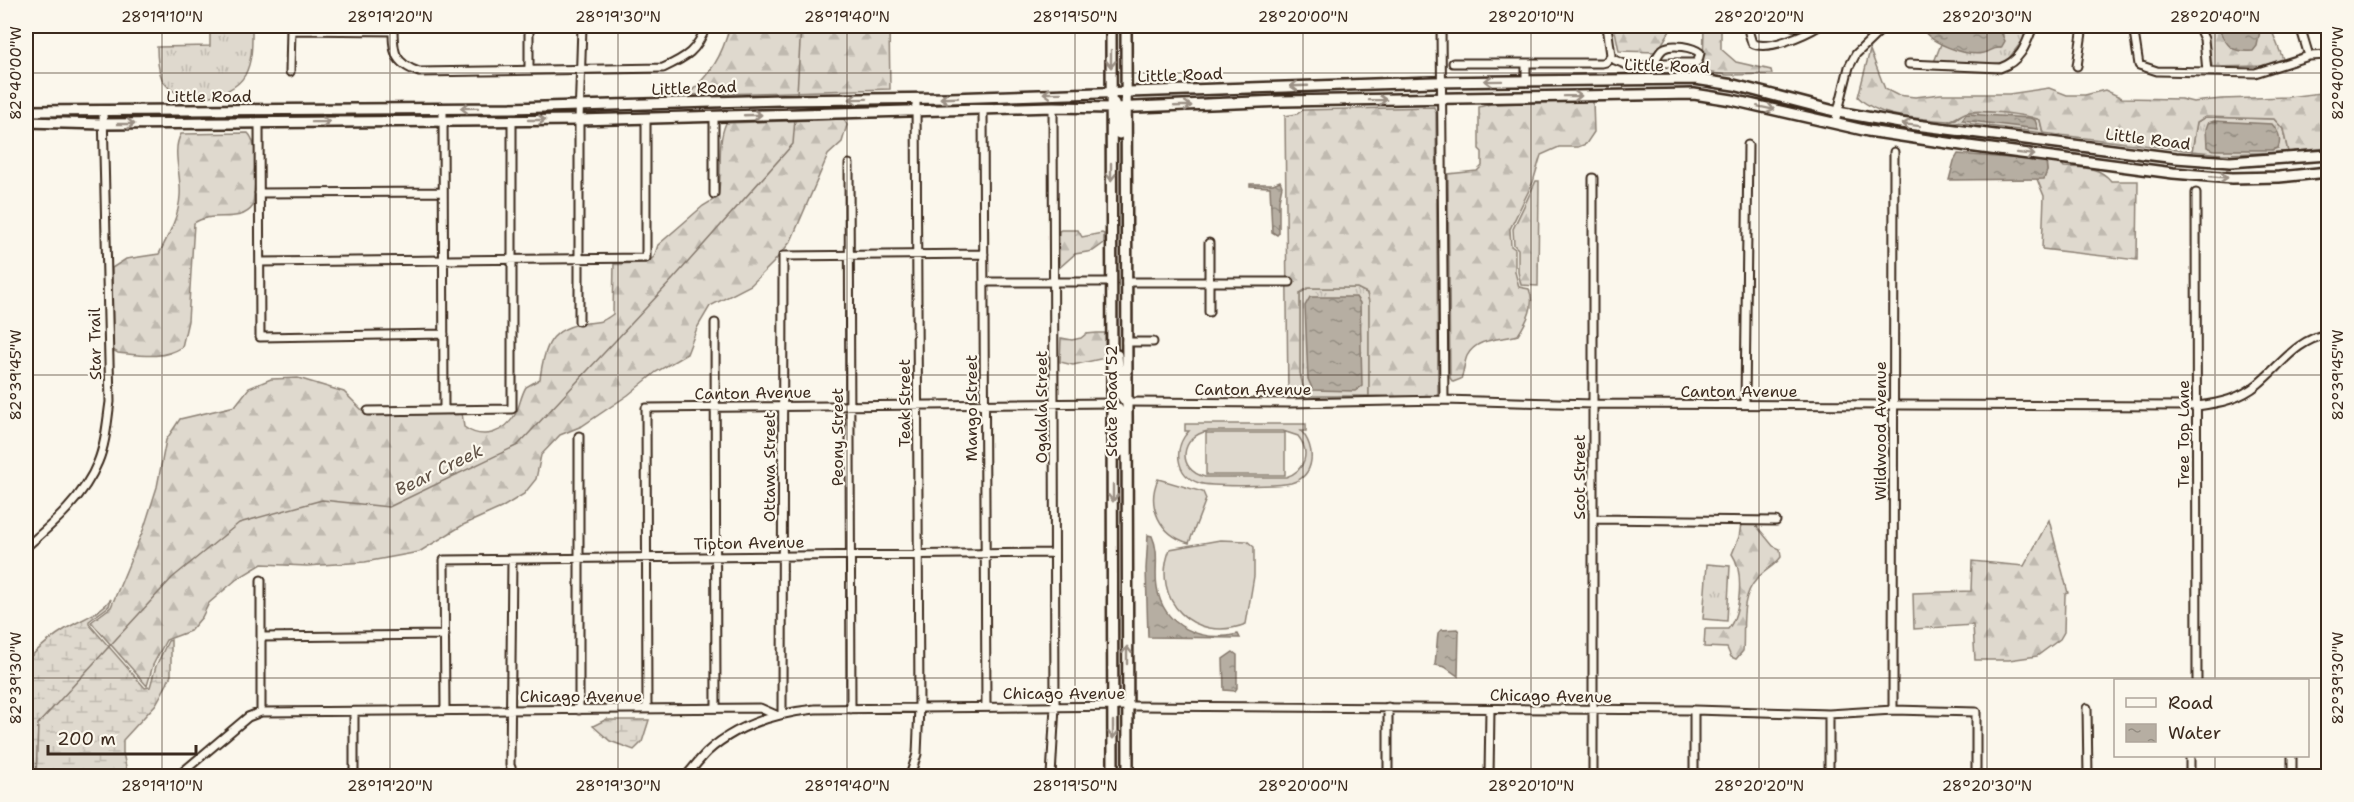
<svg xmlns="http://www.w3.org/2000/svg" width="2354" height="802" viewBox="0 0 2354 802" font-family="'Shantell Sans',sans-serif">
  <defs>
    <pattern id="grass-tufts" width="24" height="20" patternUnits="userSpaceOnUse" patternTransform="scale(1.5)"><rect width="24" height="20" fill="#dfd9ce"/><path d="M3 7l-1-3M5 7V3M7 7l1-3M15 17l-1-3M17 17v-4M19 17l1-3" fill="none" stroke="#c0bab0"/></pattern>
    <pattern id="forest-firs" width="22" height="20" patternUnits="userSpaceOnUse" patternTransform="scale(1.5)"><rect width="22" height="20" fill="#dfd9ce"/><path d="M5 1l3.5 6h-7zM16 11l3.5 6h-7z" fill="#c0bab0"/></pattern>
    <pattern id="wetland-marsh" width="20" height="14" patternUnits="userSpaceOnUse" patternTransform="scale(1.5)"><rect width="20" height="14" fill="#dfd9ce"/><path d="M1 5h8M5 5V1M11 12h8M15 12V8" fill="none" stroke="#c0bab0"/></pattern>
    <pattern id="water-ripples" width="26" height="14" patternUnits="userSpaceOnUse" patternTransform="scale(1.5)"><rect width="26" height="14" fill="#b6aea2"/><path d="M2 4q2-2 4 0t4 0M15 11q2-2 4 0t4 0" fill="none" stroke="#958e83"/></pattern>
  </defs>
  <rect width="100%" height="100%" fill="#fbf7ec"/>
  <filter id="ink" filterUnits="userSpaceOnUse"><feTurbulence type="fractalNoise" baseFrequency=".0167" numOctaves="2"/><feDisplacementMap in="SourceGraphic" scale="12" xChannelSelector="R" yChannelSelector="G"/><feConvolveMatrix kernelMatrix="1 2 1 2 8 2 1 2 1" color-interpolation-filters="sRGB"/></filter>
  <g filter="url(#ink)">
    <path fill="url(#grass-tufts)" stroke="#8d8276" stroke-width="1.5" d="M210,26H252C252,43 253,59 245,75C231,100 176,107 162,79C158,69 157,57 157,47L210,46Z
      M1998,26H2028L2023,40L2006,62L1984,65L1934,62L1941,44C1956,50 1981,54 1995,47L2001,48L2003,34Z
      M1965,112C1988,112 2018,110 2040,120L2043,133L1948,121L1956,119Z
      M2205,117L2274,119L2283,129L2288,152L2223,154L2192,151L2197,122Z
      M1308,288H1357L1367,293L1369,302V396H1305L1300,373V293Z
      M1707,564L1730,566L1727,621L1703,619Z"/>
    <path fill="url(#forest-firs)" stroke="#8d8276" stroke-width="1.5" d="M730,26H889L890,89L688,95C712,71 721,59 730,26Z
      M1614,26H1673L1657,52L1619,51Z
      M1704,26H1723L1721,31V49L1736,62L1771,70L1772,74L1728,75L1703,72Z
      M2201,26H2270L2283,59L2261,66L2212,67L2209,44Z
      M1870,50L1885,89L1897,95L1915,97L1941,94H2009L2049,88L2067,95H2085L2105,90L2122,98L2181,99L2193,102L2221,99L2288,97L2328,92V148L2288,152L2283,129L2274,119L2205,117L2197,122L2192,151L2043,133L2040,120C2029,115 1975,108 1965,113C1958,116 1956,119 1948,121C1920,118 1879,119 1858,97Z
      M1593,101L1594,132L1586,144L1578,147H1559L1541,155L1533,182L1510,229L1511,246L1515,249V272L1519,287L1529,289C1536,305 1527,321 1518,335C1501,340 1477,337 1467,356C1464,363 1464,372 1461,379L1453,382L1450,378L1448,174L1477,171L1482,166V152L1479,149V107L1490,104Z
      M1434,107L1436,113L1438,395L1432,398L1369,396V302L1367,293L1357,288H1308L1300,293V373L1305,396H1288L1285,116L1297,114L1303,110Z
      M844,119L847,125L842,142L828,155L791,241L773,263L751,285L710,306L697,328L687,354L656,372L628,395L582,426L560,435L541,455L536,479L524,494L501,508L463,525L419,552L365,562L307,566L262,564L237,579L209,603L202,617L190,631L166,640L153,665L147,686L91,622L111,607L144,528L157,487L166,440L180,419L235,406L249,388L271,379L298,378L344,392L367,415L462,413L464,427C483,441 505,433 516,413C520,405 521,395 526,387L540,379C544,347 550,327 587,323C601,321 601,323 613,314L614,264L645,263L654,257L658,245L703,206L718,197C723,173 716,145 726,123Z
      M248,133C261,146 254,188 253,206C240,225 213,210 194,223L188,321L182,347C162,360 140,355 118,353L113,350L112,268L126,259L159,254C168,236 179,216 180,196C182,176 171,151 181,134Z
      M2046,161L2060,162L2064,167C2083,168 2099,166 2111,181H2138L2137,260L2042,249L2044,196L2037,179L2044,178L2047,171Z
      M1536,181H1539L1538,286L1521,285L1518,272V249L1514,245L1513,229Z
      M1061,230H1078L1082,237L1102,233L1104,234V243L1093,251L1075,254L1059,268V231Z
      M1097,333H1105V358L1073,365L1060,362L1061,338L1072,340L1081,338L1086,334Z
      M2049,520L2068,593L2065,594L2064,632L2060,639L2037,656L2009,660H1975L1973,625L1914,629L1913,593L1971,591L1972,561L2024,566Z
      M1741,524H1755L1773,546L1780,549L1781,557C1774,567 1764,570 1757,579C1739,598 1745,626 1743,651L1736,659L1731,657L1727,648L1704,647L1705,629H1728C1741,613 1744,571 1732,554L1739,537Z"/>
    <path fill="url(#wetland-marsh)" stroke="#8d8276" stroke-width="1.5" d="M111,599L109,606L89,621V624L145,688L150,687L156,666L168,641L171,640V675L167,684L156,704L123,740V753L128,776H26V661C39,648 52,637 67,628C84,618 99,614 111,599Z
      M607,719V720H649L642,742L634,750L610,741L593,726Z"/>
    <path fill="#dfd9ce" stroke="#8d8276" stroke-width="1.5" fill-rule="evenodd" d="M1185,424H1306V431H1301C1316,447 1316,476 1291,483C1279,486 1210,487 1199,483C1175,475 1173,447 1189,431H1185ZM1283,431L1298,436C1311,452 1305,471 1286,477H1205C1176,470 1180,436 1208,431Z
      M1206,433H1285V475H1206Z
      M1158,479L1203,492L1206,499L1189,543C1160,535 1146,506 1158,479Z
      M1220,540L1247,541L1254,547V576L1246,624C1194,644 1150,600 1170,549Z"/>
    <path fill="url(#water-ripples)" stroke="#85796d" stroke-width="1.5" d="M1921,26H1998L2005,41L2001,48C1992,47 1991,52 1984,53C1966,57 1928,43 1921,26Z
      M2217,26H2261L2257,46L2253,51C2229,53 2227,45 2217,26Z
      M1966,114L2030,118L2035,120L2038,129L1962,120Z
      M2214,121L2272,124C2278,131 2282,138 2278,148L2272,150H2214L2207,147L2206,129L2208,123Z
      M1958,154L2046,161L2047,171L2044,179L1949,180L1954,161Z
      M1280,181L1282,186L1279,200V233L1277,235L1272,232L1270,187L1250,186V184H1273Z
      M1310,297H1356L1360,303L1362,386L1355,391L1313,390L1308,379L1305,306Z
      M1148,535L1152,536C1160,553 1154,570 1157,587C1163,627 1202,643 1238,634L1240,638L1148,637L1146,569Z
      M1457,629L1459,631L1458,676L1445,667L1435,665L1438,633L1441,630Z
      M1233,652L1237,655V688L1235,691L1224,690L1223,659Z"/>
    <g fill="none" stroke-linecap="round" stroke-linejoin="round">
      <path stroke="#85796d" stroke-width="1.5" d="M797,93L801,26
        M36,776L38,724L172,578L239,523L322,500L389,507L518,445L673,279L793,144L795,119"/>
      <defs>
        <path id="minor" d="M393,26C393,51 393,63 419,72L663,68C687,57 697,51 706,26
          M529,26V70
          M685,26L704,31
          M1441,26L1444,400
          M1755,26L1751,28L1749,33L1752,43C1767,52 1806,34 1819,26
          M1793,26H1803
          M2133,26L2139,65L2157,71L2255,73L2309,56L2328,55
          M2198,26L2204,39L2207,72
          M2300,26L2309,56
          M291,30L393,31
          M1610,58L1627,65L1640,67L1662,63H1695L1698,61L1700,53C1693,47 1672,43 1663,49C1658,53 1656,60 1652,65
          M1453,63H1602L1606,62L1611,55L1607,26
          M1526,63V81
          M1909,64L2000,68C2021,61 2026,45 2033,26
          M2077,66L2083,26
          M290,72L291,28
          M443,109L444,410
          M983,110L986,707
          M714,116V194
          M259,123L260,337L444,334
          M1835,123L1849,67L1856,54L1885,26
          M849,164L851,709
          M259,193L443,192
          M2196,193L2197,680
          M260,262L646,258V118
          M984,282H1112
          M1126,282H1290
          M1209,312V243
          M579,321V120L582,26
          M715,323L716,708
          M1126,342H1153
          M1126,402L1290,403L1444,400L1593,404L2197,406C2220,403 2240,399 2258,384C2282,364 2296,340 2328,334
          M1745,404L1748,145
          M368,411L512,409V120
          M579,436V710
          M1593,519L1776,521
          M26,547C54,523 84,497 98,462C106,443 107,422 110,402L103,112
          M512,560L510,765L514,776
          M261,580V712
          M261,637L445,635
          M2087,708L2088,776
          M647,709L646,408L1112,403
          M1893,710L1894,152
          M445,711L444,560L1054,553
          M782,713L783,256L984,254
          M2190,756V776
          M2292,756V776
          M178,776L248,717L261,712L760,708L776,715
          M354,776V712
          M686,776C693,768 700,759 707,752C736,725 778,713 815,709L1133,706L1694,710L1829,714L1893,710L1976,712V776
          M910,776L917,754L919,707L916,98
          M1051,776L1055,706L1053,107
          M1388,776V707
          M1489,776L1490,709
          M1593,776V178
          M1694,776V710
          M1829,776V714"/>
        <path id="major" d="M1111,26L1113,776
          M1126,26L1128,776
          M1114,103L1118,118L1119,134
          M26,111L511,108L782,100L950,98L1433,82L1695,79L1734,85L1838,112L1900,123L2176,158L2230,162L2328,155
          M26,122L103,124L579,120L1053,107L1111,108L1282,101L1694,94L1732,100L1868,131L1968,146L2173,173L2232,178L2279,177L2328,172
          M1117,355L1120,394L1126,402
          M1112,403L1118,409L1119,414L1120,452"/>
      </defs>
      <use href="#minor" stroke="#3b2a1e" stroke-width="11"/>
      <use href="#major" stroke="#3b2a1e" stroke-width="14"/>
      <use href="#minor" stroke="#fbf7ec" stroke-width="7"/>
      <use href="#major" stroke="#fbf7ec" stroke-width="9"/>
    </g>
    <defs><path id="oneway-shaft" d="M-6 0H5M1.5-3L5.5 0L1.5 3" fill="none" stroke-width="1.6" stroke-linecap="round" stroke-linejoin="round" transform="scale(1.5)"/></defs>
    <g stroke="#9b9085">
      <use href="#oneway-shaft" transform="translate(1111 59) rotate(90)"/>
      <use href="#oneway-shaft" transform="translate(1493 81) rotate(179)"/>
      <use href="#oneway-shaft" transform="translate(1299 86) rotate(178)"/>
      <use href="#oneway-shaft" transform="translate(1052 93) rotate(179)"/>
      <use href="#oneway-shaft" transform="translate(1573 96) rotate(-1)"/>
      <use href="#oneway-shaft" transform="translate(949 98) rotate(178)"/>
      <use href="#oneway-shaft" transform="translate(858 99) rotate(179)"/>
      <use href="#oneway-shaft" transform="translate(1378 100) rotate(-1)"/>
      <use href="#oneway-shaft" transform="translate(1183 106) rotate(-2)"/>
      <use href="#oneway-shaft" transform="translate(469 108) rotate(179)"/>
      <use href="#oneway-shaft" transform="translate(1766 108) rotate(12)"/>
      <use href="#oneway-shaft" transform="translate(753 115) rotate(-2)"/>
      <use href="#oneway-shaft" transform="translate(537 120)"/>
      <use href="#oneway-shaft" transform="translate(321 122) rotate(-1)"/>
      <use href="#oneway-shaft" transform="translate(126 124)"/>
      <use href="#oneway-shaft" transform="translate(1911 125) rotate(-173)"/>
      <use href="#oneway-shaft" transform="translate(2026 154) rotate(7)"/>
      <use href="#oneway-shaft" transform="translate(1111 172) rotate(90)"/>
      <use href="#oneway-shaft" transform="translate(2219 177) rotate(5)"/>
      <use href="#oneway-shaft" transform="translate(1113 493) rotate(90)"/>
      <use href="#oneway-shaft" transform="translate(1127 655) rotate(-90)"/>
      <use href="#oneway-shaft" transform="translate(1113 730) rotate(90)"/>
    </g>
  </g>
  <path fill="none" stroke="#3b2a1e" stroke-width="1.5" stroke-opacity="0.45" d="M162,26V776M390,26V776M618,26V776M847,26V776M1075,26V776M1303,26V776M1531,26V776M1759,26V776M1987,26V776M2215,26V680M26,73H2328M26,375H2328M26,678H2328M2215,756V776"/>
  <g text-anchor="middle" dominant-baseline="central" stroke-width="4.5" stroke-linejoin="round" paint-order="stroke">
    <g font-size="16" fill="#3b2a1e" stroke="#fbf7ec">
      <text transform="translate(1667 66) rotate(2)">Little Road</text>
      <text transform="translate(1180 75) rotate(-2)">Little Road</text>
      <text transform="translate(694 88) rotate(-2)">Little Road</text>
      <text x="209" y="96">Little Road</text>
      <text transform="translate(2148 139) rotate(7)">Little Road</text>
      <text transform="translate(95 344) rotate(-91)">Star Trail</text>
      <text x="1253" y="389">Canton Avenue</text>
      <text x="1739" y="391">Canton Avenue</text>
      <text transform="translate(753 393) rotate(-1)">Canton Avenue</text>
      <text transform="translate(1111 401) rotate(-90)">State Road 52</text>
      <text transform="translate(904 403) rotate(-90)">Teak Street</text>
      <text transform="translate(1041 407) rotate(-90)">Ogalala Street</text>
      <text transform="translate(971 408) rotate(-90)">Mango Street</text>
      <text transform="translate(1880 431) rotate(-90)">Wildwood Avenue</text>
      <text transform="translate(2183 434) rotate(-90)">Tree Top Lane</text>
      <text transform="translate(837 437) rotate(-90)">Peony Street</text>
      <text transform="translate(769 467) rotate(-90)">Ottawa Street</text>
      <text transform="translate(1579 477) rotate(-90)">Scot Street</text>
      <text transform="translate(749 543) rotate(-1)">Tipton Avenue</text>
      <text x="1064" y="693">Chicago Avenue</text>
      <text x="581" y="696">Chicago Avenue</text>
      <text transform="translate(1551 696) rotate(1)">Chicago Avenue</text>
    </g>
    <g font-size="18" font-style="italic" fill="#605246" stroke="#fbf7ec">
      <text transform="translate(439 470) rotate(-26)">Bear Creek</text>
    </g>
  </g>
  <rect width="2354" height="802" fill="none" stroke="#fbf7ec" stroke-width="66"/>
  <rect x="2114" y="679" width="195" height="78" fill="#fbf7ec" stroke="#aea59a" stroke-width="1.5"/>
  <rect x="2126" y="698" width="30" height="9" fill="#fbf7ec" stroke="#aea59a" stroke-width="1.5"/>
  <text x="2168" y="709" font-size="18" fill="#3b2a1e">Road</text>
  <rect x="2126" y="724" width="30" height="18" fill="url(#water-ripples)" stroke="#aea59a" stroke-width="1.5"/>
  <text x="2168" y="739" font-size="18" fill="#3b2a1e">Water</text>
  <path d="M48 745v9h148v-9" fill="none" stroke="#3b2a1e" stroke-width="3"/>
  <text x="57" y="745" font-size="18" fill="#3b2a1e" stroke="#fbf7ec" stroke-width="4.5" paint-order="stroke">200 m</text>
  <rect x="33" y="33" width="2288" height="736" fill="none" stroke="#3b2a1e" stroke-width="2"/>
  <g font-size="15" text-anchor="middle" fill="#3b2a1e">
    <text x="162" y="22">28°19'10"N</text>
    <text x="390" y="22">28°19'20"N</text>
    <text x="618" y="22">28°19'30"N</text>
    <text x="847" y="22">28°19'40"N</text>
    <text x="1075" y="22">28°19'50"N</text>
    <text x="1303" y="22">28°20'00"N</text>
    <text x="1531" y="22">28°20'10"N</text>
    <text x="1759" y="22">28°20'20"N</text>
    <text x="1987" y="22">28°20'30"N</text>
    <text x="2215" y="22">28°20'40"N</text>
    <text transform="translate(2338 73) rotate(-90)" y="5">82°40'00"W</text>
    <text transform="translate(16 73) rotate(-90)" y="5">82°40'00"W</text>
    <text transform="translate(2338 375) rotate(-90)" y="5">82°39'45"W</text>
    <text transform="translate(16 375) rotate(-90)" y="5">82°39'45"W</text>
    <text transform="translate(2338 678) rotate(-90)" y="5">82°39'30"W</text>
    <text transform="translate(16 678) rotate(-90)" y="5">82°39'30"W</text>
    <text x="162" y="791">28°19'10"N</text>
    <text x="390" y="791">28°19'20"N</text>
    <text x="618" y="791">28°19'30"N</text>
    <text x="847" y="791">28°19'40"N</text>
    <text x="1075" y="791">28°19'50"N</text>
    <text x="1303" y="791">28°20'00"N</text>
    <text x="1531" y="791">28°20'10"N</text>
    <text x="1759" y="791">28°20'20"N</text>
    <text x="1987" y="791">28°20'30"N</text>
  </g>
</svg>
